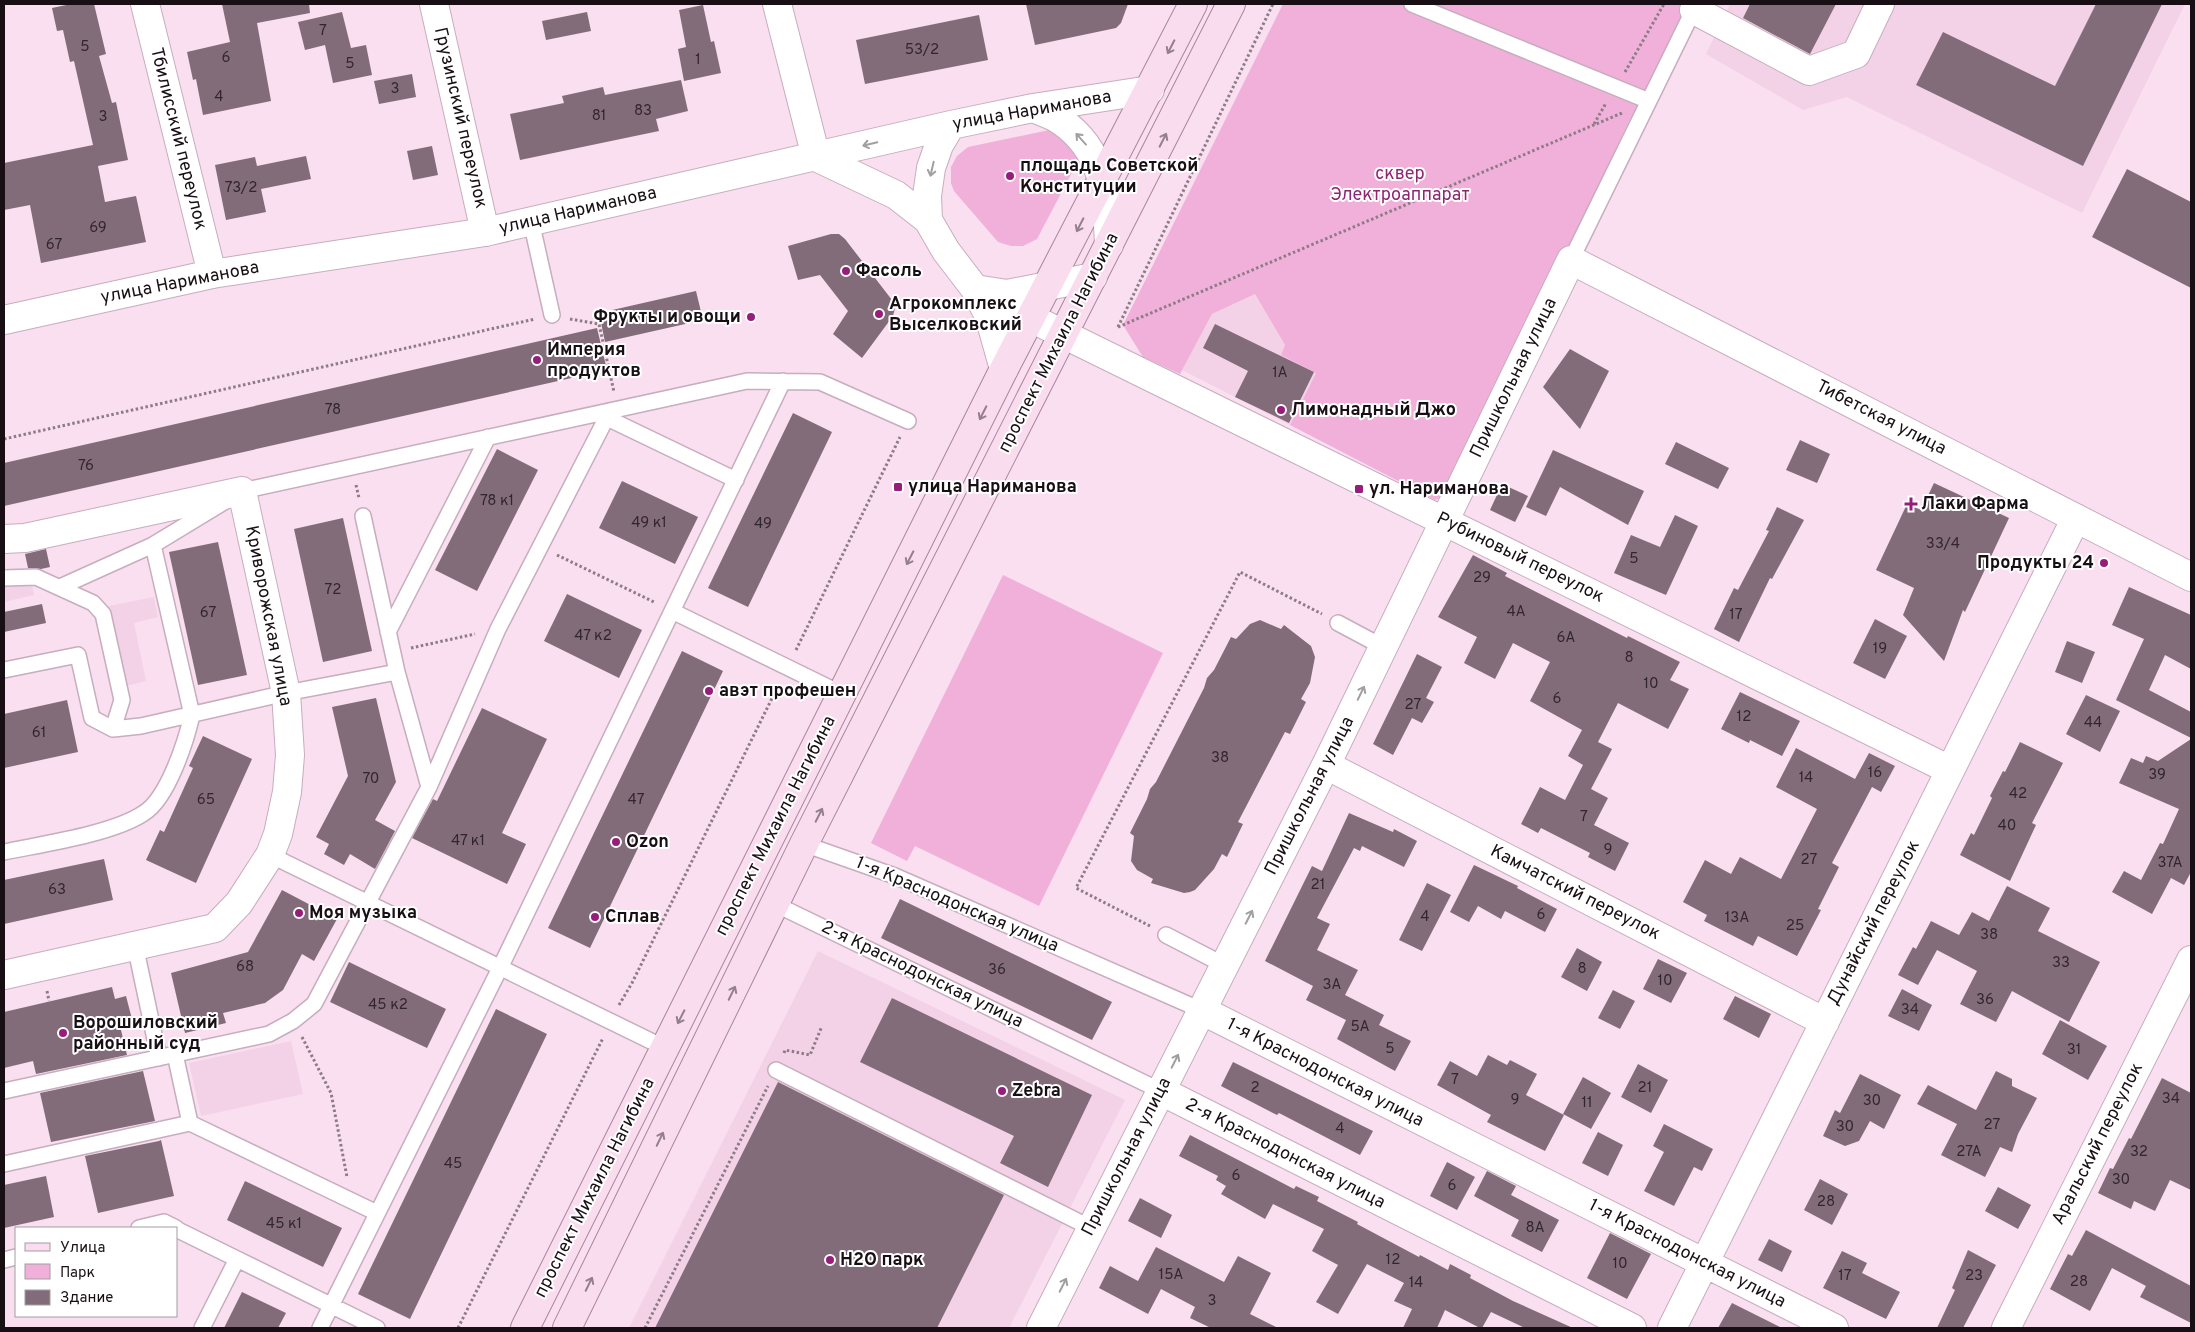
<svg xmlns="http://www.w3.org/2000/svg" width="2195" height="1332" viewBox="0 0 2195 1332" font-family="Overpass,sans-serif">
  <rect width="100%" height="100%" fill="#f9dfef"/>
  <path fill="#f3d2e7" d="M1730,4H2185L2082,213L1847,97L1803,110L1706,54Z
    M1255,294L1285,345L1281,355L1316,373L1290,425L1182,370L1212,314Z
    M31,580L34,595L4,602V586Z
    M154,597L158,617L134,623L146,681L126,686L109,606Z
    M818,951L1125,1100L1009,1328H629Z
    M291,1041L303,1094L201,1116L189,1063Z"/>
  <path fill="#f0b0da" d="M1283,4H1693L1664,62L1629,121L1453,493L1435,500L1290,425L1316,373L1281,355L1285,345L1255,294L1212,314L1180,374L1143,357L1123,325Z
    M1054,129L1079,156L1078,161L1037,239L1023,246H1011L998,242L954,191L951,183V167L957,156L968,147Z
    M1003,575L1163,653L1039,906L915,846L907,861L871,843Z"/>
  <path fill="#836c7a" d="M71,4H94L106,54L99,56L112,103L116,102L128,160L98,166L105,202L136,196L146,242L41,263L30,205L4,210V163L93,145L74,61L70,62L63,30L57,31L52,8Z
    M222,4H309L310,13L257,23L271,101L203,115L196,79L193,80L187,52L230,42Z
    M1026,4H1128L1121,23L1116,28L1035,45Z
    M1750,4H1836L1810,54L1743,18Z
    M2096,4H2162L2083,166L1916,85L1943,32L2055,86Z
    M703,5L711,42L714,41L721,73L684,81L678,49L686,47L679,10Z
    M342,12L351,48L366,45L372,75L333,83L325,45L305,50L298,22Z
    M587,12L591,31L546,40L542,21Z
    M979,15L988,60L865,84L856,40Z
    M412,74L416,97L379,104L374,81Z
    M681,80L688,111L656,119L659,131L520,160L510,114L564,103L562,96L603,87L605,95Z
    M432,146L438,175L413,180L407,151Z
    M306,156L311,179L261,189L266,212L226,220L215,165L255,157L257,166Z
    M2127,169L2191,202V288L2092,237Z
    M831,234H839L845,239L892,300L895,308L893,316L862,358L833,334L848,311L820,275L798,280L788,246Z
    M696,291L703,320L605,342L599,313Z
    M1215,324L1314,372L1289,423L1235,397L1248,371L1203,348Z
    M597,328L607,370L4,506V463Z
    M1570,349L1609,371L1580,429L1543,387Z
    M793,413L832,432L748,607L708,588Z
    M1800,440L1830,454L1817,483L1786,470Z
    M1676,442L1729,468L1718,489L1665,464Z
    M497,449L538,470L477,591L435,570Z
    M1553,450L1644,491L1628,525L1560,487L1546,516L1526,507Z
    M622,481L698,517L675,564L599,528Z
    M1934,483L2009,518L1965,612L1963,610L1944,661L1903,615L1914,588L1876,570L1907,504L1921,510Z
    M1502,484L1528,496L1515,522L1490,510Z
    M1777,507L1804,520L1772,579L1770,578L1739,642L1714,629L1734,588L1738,590L1769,531L1766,530Z
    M1675,515L1698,526L1666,595L1614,573L1631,535L1660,547Z
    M343,518L372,651L323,662L294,529Z
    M218,542L247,675L198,685L169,552Z
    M46,549L50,567L41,569L28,568L25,554Z
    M1473,555L1507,573L1505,576L1627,638L1628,636L1680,662L1670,680L1689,689L1668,729L1618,703L1598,742L1612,749L1591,789L1608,798L1594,825L1629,843L1615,871L1588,857L1590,853L1541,828L1538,833L1521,824L1540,787L1565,800L1583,765L1568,756L1582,730L1530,701L1550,662L1513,643L1495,679L1464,663L1477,637L1438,617Z
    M2129,587L2191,615V669L2165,655L2149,690L2191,712V738L2116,700L2144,639L2112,625Z
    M567,594L642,630L619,678L544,641Z
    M42,604L46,623L4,632V612Z
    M1875,619L1907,636L1885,679L1853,663Z
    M1260,620L1281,629L1284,625L1311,646L1315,657L1310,683L1301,699L1306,702L1290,734L1285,732L1238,822L1243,824L1227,857L1222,854L1214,869L1195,890L1190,892L1184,893L1151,883L1153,879L1137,870L1131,861L1134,836L1130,833L1147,799L1150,789L1156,782L1204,688L1207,678L1214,670L1231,637L1236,639L1250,624Z
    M2067,641L2095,652L2082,683L2055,672Z
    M682,651L723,671L590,948L548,928Z
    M1417,654L1442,667L1426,698L1434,702L1422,723L1412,718L1393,755L1373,744Z
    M1740,692L1800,721L1782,756L1750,740L1749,743L1721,729Z
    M2086,695L2120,711L2100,752L2066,734Z
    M376,698L396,782L375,820L395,831L375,869L350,854L344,865L324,854L329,844L316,837L348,776L332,707Z
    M67,700L78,752L4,768V714Z
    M482,708L547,739L502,833L526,844L507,884L412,838L433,799L437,801Z
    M203,736L252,759L196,883L146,860L160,830L164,832L193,768L189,766Z
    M2191,739V872L2184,885L2171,878L2152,914L2112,892L2124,871L2141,880L2160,843L2163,844L2179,809L2119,783L2131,758L2143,763L2146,756L2158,761Z
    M2020,742L2063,763L2032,823L2036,825L2010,881L1960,855L1971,833L1974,835L1992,798L1990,796L2003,771L2005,772Z
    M1796,748L1855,779L1869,753L1895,766L1881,792L1872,787L1832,863L1839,867L1818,909L1821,910L1797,956L1758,936L1753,946L1704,921L1707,915L1683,902L1705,860L1731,874L1740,857L1781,879L1817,809L1776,787Z
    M1349,813L1393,832L1394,829L1417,841L1404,867L1362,846L1360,851L1354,848L1317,918L1330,924L1317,950L1358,970L1345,995L1384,1015L1379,1025L1411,1041L1395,1071L1337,1039L1346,1020L1306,1000L1313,986L1265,961L1312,866L1322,871Z
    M104,859L113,900L4,924V880Z
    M1474,865L1518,886L1517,888L1557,909L1545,932L1505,911L1501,919L1478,906L1469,922L1450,912Z
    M1427,883L1451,895L1422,951L1399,940Z
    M2007,886L2050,908L2038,931L2100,962L2069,1022L2012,991L1996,1022L1960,1004L1977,971L1937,950L1918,985L1898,975L1913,947L1916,949L1931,921L1959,935L1972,912L1989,921Z
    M282,890L337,919L314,961L302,954L283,990L265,1003L223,1013L226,1023L185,1033L171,973L248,952Z
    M900,899L1112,1002L1092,1040L881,938Z
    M1577,948L1602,962L1587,991L1561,977Z
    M1658,959L1687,973L1671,1003L1643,989Z
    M349,962L446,1009L427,1048L330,1002Z
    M112,987L115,999L126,996L133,1023L120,1026L127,1055L36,1074L33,1061L4,1068V1012Z
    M1902,989L1932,1005L1919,1031L1888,1016Z
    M1613,990L1635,1001L1620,1029L1598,1018Z
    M1735,996L1771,1014L1759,1038L1723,1019Z
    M892,998L1092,1095L1048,1187L1000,1163L1014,1136L860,1062Z
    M496,1009L547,1034L410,1319L358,1294Z
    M2060,1020L2107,1046L2088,1080L2042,1054Z
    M1488,1055L1507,1065L1510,1060L1537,1074L1526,1095L1564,1115L1545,1151L1487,1122L1491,1115L1437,1085L1450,1061L1477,1076Z
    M1233,1062L1373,1131L1360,1155L1279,1113L1277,1115L1221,1086Z
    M1638,1064L1668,1080L1651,1113L1621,1097Z
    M143,1071L155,1121L51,1142L40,1093Z
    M1996,1071L2012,1079V1086L2037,1098L2018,1134L2012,1152L2000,1147L1985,1177L1941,1155L1957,1124L1917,1104L1928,1085L1976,1110Z
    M1860,1074L1901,1095L1884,1129L1870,1121L1859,1141L1845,1146L1823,1136L1835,1110L1840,1113Z
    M1583,1077L1611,1093L1591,1129L1563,1114Z
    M2162,1078L2191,1093V1190L2170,1180L2155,1211L2134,1201L2131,1209L2098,1193L2110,1168L2113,1169L2129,1138L2131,1139Z
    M778,1082L1004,1195L937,1328H655Z
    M1664,1124L1713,1149L1702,1171L1694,1167L1674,1206L1644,1191L1664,1152L1653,1146Z
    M1598,1132L1623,1145L1608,1176L1582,1163Z
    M1190,1135L1294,1189L1296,1186L1319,1197L1317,1201L1358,1222L1357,1224L1419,1257L1420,1255L1448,1270L1450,1264L1471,1275L1470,1278L1513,1301L1573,1328H1525L1491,1312L1482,1328H1480L1445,1310L1437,1328H1403L1412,1309L1394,1301L1404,1283L1367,1264L1338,1314L1316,1302L1338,1265L1312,1251L1324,1229L1273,1204L1265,1219L1221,1194L1226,1186L1216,1180L1218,1176L1179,1156Z
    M159,1141L161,1140L174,1196L98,1213L85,1156Z
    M1447,1162L1475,1177L1457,1210L1430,1196Z
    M1487,1171L1516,1186L1511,1195L1559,1220L1542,1252L1511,1236L1519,1220L1474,1196Z
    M46,1176L54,1217L4,1228V1185Z
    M1820,1179L1848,1194L1832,1225L1804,1210Z
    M245,1181L342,1228L323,1267L227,1220Z
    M1998,1187L2031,1205L2018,1229L1985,1211Z
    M1140,1198L1172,1215L1161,1238L1128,1221Z
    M2086,1230L2191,1286V1323L2140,1297L2146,1286L2112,1268L2090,1311L2050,1289L2068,1254L2072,1256Z
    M1610,1233L1651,1254L1627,1299L1587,1278Z
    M1769,1239L1792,1251L1782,1272L1758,1260Z
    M1156,1247L1224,1282L1238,1256L1271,1273L1250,1314L1278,1328H1211L1190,1318L1195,1307L1161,1289L1148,1314L1099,1288L1110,1266L1138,1281Z
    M1968,1250L1996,1265L1963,1328H1937L1955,1290L1952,1288Z
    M1842,1251L1867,1263L1862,1273L1900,1292L1886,1319L1823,1288Z
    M242,1292L286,1313L278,1328H224Z
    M1732,1303L1782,1328H1718Z"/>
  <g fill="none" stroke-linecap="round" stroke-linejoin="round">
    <defs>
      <path id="service" d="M1412,4L1649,101
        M531,221L552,315
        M1571,260L1696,5
        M607,418L736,480
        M4,578L36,577L93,603L103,614L122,700L113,729
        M60,587L153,545L242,491L747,381L820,382L908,421
        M672,611L842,694
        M1338,623L1383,647
        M388,632L488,437
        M4,670L78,655L92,718L113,729L141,726L286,693L397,672L363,516
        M397,672L429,787
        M804,844L895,876L1201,1010
        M4,852C42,844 113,834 144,813C168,798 186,741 192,715L153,545
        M270,855L665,1048
        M775,904L1161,1091
        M1166,935L1224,965
        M135,945L159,1058
        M175,1054L190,1123L377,1213
        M776,1070L1091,1228
        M4,1091L269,1034L293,1021L314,1004L429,787L498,629L610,411
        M4,1164L190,1123
        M139,1228L164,1222L176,1228
        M176,1229L237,1259
        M4,1260L16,1257
        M202,1328L237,1259L377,1328
        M320,1328L500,968L783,381"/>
      <path id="minor" d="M145,4L212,274
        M434,4L485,232
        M1694,10L1809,71L1856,54L1880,4
        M1063,334L1950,770
        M4,539L25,538L242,491L286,693L290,755L287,792L278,834L270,855L239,903L215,928L4,975
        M1326,765L1825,1022
        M1201,1010L1834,1328
        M1161,1091L1632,1328
        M1041,1328L1326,765L1571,260L2191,577
        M1672,1328L2076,518
        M2006,1328L2191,960"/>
      <path id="tertiary" d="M777,4L816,157
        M1033,108C1042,112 1053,115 1061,121C1105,151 1107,197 1109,245
        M951,125L939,145L931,168L927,196L928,220L946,251L975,289L989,316L1004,369
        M816,157L896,195L928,220
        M975,289L1007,294L1093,277
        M1009,307L1063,334
        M4,320L212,274L485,232L951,125L1033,108L1150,90"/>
      <path id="primary" d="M525,1328L1004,369L1193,4
        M567,1328L804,844L1231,4"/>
    </defs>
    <use href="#service" stroke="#c7adbd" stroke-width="18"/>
    <use href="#minor" stroke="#c7adbd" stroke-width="30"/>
    <use href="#tertiary" stroke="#c7adbd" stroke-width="30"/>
    <use href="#primary" stroke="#a9859c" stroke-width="30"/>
    <path stroke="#8d7c86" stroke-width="3" stroke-dasharray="2.5 2.5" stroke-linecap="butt" d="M1625,72L1664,4
      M1594,124L1606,103
      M570,319L599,324L614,392
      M1118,327L1622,113
      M1118,327L1273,4
      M4,439L535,319
      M356,485L359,498
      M557,555L654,602
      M411,648L475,634
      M796,650L900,437
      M1150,926L1076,888L1240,572L1322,614
      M47,991L49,1001
      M619,1005L632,983L779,684
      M302,1037L331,1093L347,1177
      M784,1053L785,1050L810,1055L822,1026
      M458,1328L603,1038
      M645,1328L768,1086"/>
    <use href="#service" stroke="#fff" stroke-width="15"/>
    <use href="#minor" stroke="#fff" stroke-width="28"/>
    <use href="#tertiary" stroke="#fff" stroke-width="28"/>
    <use href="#primary" stroke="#fadcef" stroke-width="28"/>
  </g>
  <defs><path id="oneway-shaft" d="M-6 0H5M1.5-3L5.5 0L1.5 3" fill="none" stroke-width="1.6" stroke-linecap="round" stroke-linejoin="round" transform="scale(1.25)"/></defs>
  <g stroke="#94808c">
    <use href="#oneway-shaft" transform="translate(1171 47) rotate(117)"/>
    <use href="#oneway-shaft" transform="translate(1163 140) rotate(-63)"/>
    <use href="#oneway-shaft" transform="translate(1080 225) rotate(117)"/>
    <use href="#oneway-shaft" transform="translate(983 413) rotate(117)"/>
    <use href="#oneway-shaft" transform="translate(910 558) rotate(117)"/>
    <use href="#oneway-shaft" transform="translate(819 815) rotate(-63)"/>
    <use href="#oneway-shaft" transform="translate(732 993) rotate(-64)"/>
    <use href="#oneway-shaft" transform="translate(681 1017) rotate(117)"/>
    <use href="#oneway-shaft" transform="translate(660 1139) rotate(-64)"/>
    <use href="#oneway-shaft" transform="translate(589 1284) rotate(-64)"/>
  </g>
  <g stroke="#a29fa1">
    <use href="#oneway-shaft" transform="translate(1081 139) rotate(-132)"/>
    <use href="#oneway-shaft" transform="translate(870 144) rotate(167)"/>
    <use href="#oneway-shaft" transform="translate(932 169) rotate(103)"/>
    <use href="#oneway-shaft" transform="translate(1361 693) rotate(-64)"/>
    <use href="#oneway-shaft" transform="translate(1249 917) rotate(-63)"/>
    <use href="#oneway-shaft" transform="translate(1175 1061) rotate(-63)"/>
    <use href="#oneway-shaft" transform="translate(1063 1285) rotate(-63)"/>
  </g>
  <g fill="#961e7a" stroke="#fff" stroke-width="2">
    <circle cx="1010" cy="176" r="5"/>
    <circle cx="846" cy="271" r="5"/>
    <circle cx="879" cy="314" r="5"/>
    <circle cx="751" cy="317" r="5"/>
    <circle cx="537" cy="360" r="5"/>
    <circle cx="1281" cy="410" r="5"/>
    <rect x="893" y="482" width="10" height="10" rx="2.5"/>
    <rect x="1354" y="484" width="10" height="10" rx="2.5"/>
    <path d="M1908.5 496.5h5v5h5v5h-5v5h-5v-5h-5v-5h5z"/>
    <circle cx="2104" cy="563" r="5"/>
    <circle cx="709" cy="691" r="5"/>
    <circle cx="616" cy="842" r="5"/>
    <circle cx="299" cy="913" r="5"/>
    <circle cx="595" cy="917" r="5"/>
    <circle cx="63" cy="1033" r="5"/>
    <circle cx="1002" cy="1091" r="5"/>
    <circle cx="830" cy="1260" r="5"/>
  </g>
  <g text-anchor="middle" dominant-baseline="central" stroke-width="4" stroke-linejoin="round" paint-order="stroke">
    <g font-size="15" fill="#32262e">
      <text x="323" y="31">7</text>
      <text x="85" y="47">5</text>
      <text x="922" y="50">53/2</text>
      <text x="226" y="58">6</text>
      <text x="698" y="60">1</text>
      <text x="350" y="64">5</text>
      <text x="395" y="89">3</text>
      <text x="219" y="97">4</text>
      <text x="643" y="111">83</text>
      <text x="599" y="116">81</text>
      <text x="103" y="117">3</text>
      <text x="241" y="188">73/2</text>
      <text x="98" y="228">69</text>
      <text x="54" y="245">67</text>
      <text x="1280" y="373">1А</text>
      <text x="333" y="410">78</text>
      <text x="86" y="466">76</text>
      <text x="497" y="501">78 к1</text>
      <text x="649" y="523">49 к1</text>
      <text x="763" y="524">49</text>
      <text x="1943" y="544">33/4</text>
      <text x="1634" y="559">5</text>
      <text x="1482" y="578">29</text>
      <text x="333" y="590">72</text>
      <text x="1516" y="612">4А</text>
      <text x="208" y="613">67</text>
      <text x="1736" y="615">17</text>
      <text x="593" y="636">47 к2</text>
      <text x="1566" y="638">6А</text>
      <text x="1880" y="649">19</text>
      <text x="1629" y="658">8</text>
      <text x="1651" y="684">10</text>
      <text x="1557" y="699">6</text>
      <text x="1413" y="705">27</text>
      <text x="1744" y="717">12</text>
      <text x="2093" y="723">44</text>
      <text x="39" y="733">61</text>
      <text x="1220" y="758">38</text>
      <text x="1875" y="773">16</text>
      <text x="2157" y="775">39</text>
      <text x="1806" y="778">14</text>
      <text x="371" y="779">70</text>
      <text x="2018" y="794">42</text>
      <text x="206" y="800">65</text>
      <text x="636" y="800">47</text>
      <text x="1584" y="817">7</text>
      <text x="2007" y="826">40</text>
      <text x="468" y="841">47 к1</text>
      <text x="1608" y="850">9</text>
      <text x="1809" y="860">27</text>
      <text x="2170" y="863">37А</text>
      <text x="1318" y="885">21</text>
      <text x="57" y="890">63</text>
      <text x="1541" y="915">6</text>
      <text x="1425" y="917">4</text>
      <text x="1737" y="918">13А</text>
      <text x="1795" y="926">25</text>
      <text x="1989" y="935">38</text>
      <text x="2061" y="963">33</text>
      <text x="245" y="967">68</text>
      <text x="1582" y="969">8</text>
      <text x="997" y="970">36</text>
      <text x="1665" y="981">10</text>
      <text x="1332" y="985">3А</text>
      <text x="1985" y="1000">36</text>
      <text x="388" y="1005">45 к2</text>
      <text x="1910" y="1010">34</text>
      <text x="1360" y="1027">5А</text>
      <text x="1390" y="1049">5</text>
      <text x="2074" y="1050">31</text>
      <text x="1455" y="1080">7</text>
      <text x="1255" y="1088">2</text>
      <text x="1645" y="1088">21</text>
      <text x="2171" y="1099">34</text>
      <text x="1515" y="1100">9</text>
      <text x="1872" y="1101">30</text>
      <text x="1587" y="1103">11</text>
      <text x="1992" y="1125">27</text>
      <text x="1845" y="1127">30</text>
      <text x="1340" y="1129">4</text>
      <text x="1969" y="1152">27А</text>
      <text x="2139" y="1152">32</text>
      <text x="453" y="1164">45</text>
      <text x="1236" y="1176">6</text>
      <text x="2121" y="1180">30</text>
      <text x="1452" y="1186">6</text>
      <text x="1826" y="1202">28</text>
      <text x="284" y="1224">45 к1</text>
      <text x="1535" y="1228">8А</text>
      <text x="1393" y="1260">12</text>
      <text x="1620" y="1264">10</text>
      <text x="1171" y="1275">15А</text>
      <text x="1845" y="1276">17</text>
      <text x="1974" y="1276">23</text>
      <text x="2079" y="1282">28</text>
      <text x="1416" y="1283">14</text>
      <text x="1212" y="1301">3</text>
    </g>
    <g font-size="18" fill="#170f14" stroke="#fff">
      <text transform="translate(1032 111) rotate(-10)">улица Нариманова</text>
      <text transform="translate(460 118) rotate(77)">Грузинский переулок</text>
      <text transform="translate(178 139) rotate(76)">Тбилисский переулок</text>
      <text transform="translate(578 211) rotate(-13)">улица Нариманова</text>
      <text transform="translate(180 283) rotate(-11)">улица Нариманова</text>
      <text transform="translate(1059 343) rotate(-63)">проспект Михаила Нагибина</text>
      <text transform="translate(1514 378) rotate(-64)">Пришкольная улица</text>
      <text transform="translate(1881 418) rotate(27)">Тибетская улица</text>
      <text transform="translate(1520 558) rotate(26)">Рубиновый переулок</text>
      <text transform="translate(268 616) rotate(79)">Криворожская улица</text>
      <text transform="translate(1310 796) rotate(-63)">Пришкольная улица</text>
      <text transform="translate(776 826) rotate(-63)">проспект Михаила Нагибина</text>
      <text transform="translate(1575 893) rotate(27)">Камчатский переулок</text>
      <text transform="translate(957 905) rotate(23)">1-я Краснодонская улица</text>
      <text transform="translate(1874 923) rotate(-63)">Дунайский переулок</text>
      <text transform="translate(922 975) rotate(26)">2-я Краснодонская улица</text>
      <text transform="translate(1325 1073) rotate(27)">1-я Краснодонская улица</text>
      <text transform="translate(2098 1144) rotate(-63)">Аральский переулок</text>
      <text transform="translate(1285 1154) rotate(27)">2-я Краснодонская улица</text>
      <text transform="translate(1127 1157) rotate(-63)">Пришкольная улица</text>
      <text transform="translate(595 1188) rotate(-63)">проспект Михаила Нагибина</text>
      <text transform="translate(1687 1254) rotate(27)">1-я Краснодонская улица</text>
    </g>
    <g font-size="18" font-weight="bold" fill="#170f14" stroke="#fff" text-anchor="start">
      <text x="1020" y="166">площадь Советской<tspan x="1020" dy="21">Конституции</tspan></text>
      <text x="856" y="271">Фасоль</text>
      <text x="889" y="304">Агрокомплекс<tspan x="889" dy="21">Выселковский</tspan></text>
      <text x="741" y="317" text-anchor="end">Фрукты и овощи</text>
      <text x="547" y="350">Империя<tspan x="547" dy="21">продуктов</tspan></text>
      <text x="1291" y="410">Лимонадный Джо</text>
      <text x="908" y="487">улица Нариманова</text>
      <text x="1369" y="489">ул. Нариманова</text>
      <text x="1921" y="504">Лаки Фарма</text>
      <text x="2094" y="563" text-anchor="end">Продукты 24</text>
      <text x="719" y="691">авэт профешен</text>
      <text x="626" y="842">Ozon</text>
      <text x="309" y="913">Моя музыка</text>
      <text x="605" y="917">Сплав</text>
      <text x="73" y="1023">Ворошиловский<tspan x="73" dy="21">районный суд</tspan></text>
      <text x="1012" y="1091">Zebra</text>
      <text x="840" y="1260">H2O парк</text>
    </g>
    <g font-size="18" fill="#8d2773" stroke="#fff">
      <text x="1400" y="174">cквер<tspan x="1400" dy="21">Электроаппарат</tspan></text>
    </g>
  </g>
  <rect width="2195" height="1332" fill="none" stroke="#170f14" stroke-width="10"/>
  <rect x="15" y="1227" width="162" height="90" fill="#ffffff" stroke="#a29fa1"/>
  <rect x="25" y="1243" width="25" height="8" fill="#fadcef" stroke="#a29fa1"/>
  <text x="60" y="1252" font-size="15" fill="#170f14">Улица</text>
  <rect x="25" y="1264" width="25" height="15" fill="#f0b0da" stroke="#a29fa1"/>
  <text x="60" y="1277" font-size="15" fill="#170f14">Парк</text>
  <rect x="25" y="1290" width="25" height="15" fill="#836c7a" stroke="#a29fa1"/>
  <text x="60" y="1302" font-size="15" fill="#170f14">Здание</text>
</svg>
